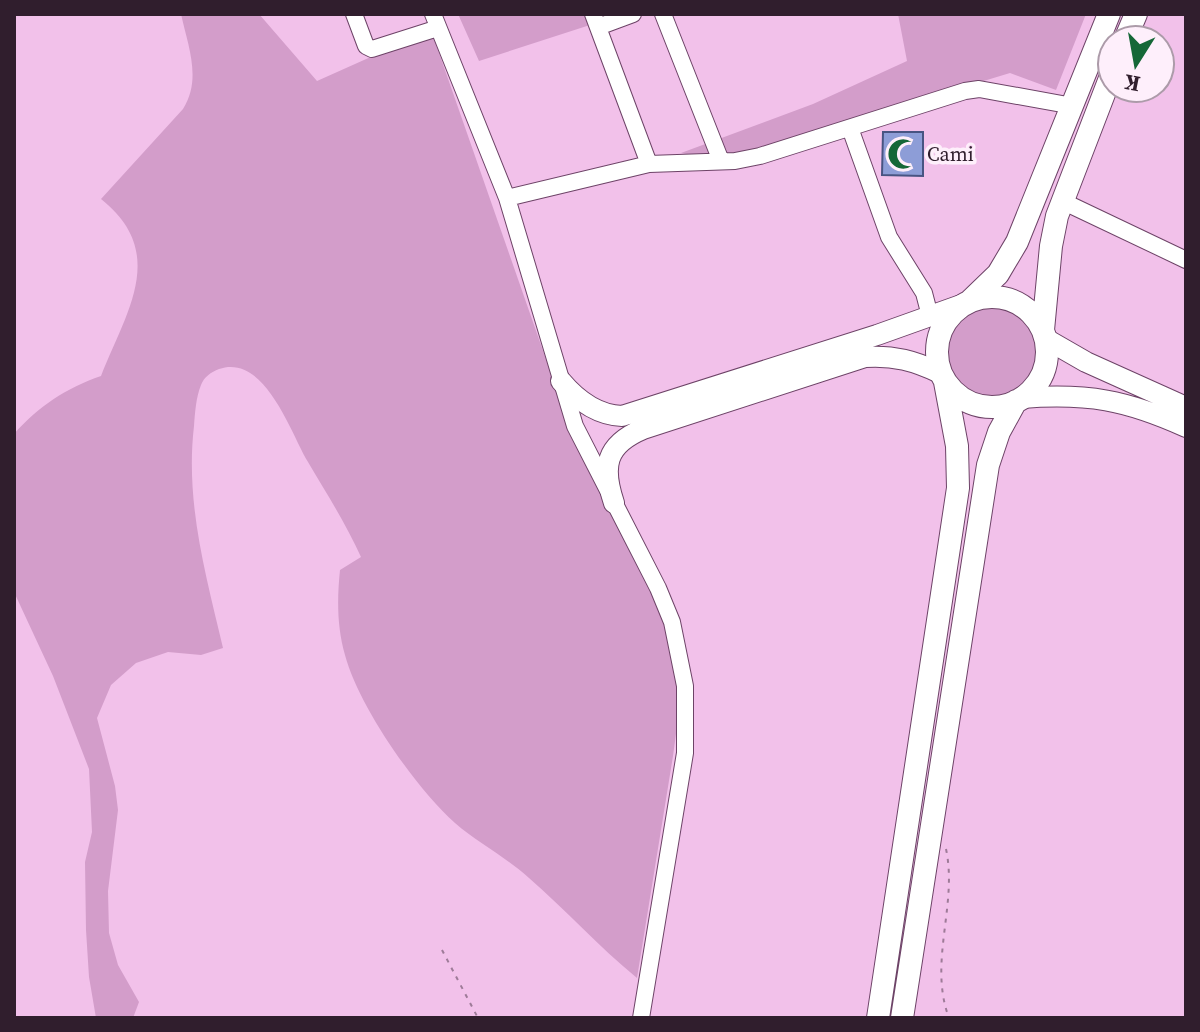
<svg xmlns="http://www.w3.org/2000/svg" width="1200" height="1032" viewBox="0 0 1200 1032" font-family="'Source Serif 4',serif">
  <rect width="100%" height="100%" fill="#f2c1ea"/>
  <path fill="#d39dca" d="M181,14H259L317,81L431,30L563,408L664,617L678,669V719L673,756L637,978C598,946 566,910 529,878C506,857 478,843 455,823C415,787 359,707 345,655C337,627 337,599 340,570L361,557C346,524 327,494 308,462C291,434 265,353 219,369C211,372 204,377 201,385C196,397 195,413 194,426C185,503 206,575 223,648L201,655L168,652L136,663L111,685L97,718L115,786L118,810L108,891L109,933L118,965L139,1002L133,1018H96L89,977L86,930L85,862L92,832L89,769L53,676L14,592V434C39,406 66,388 101,376C126,312 169,253 101,199L183,109C202,79 188,46 181,14Z
    M458,14H624L479,61Z
    M898,14H1086L1056,90L1010,73L888,110L779,151L696,156L681,153L813,104L907,61Z
    M947 352a45 45 0 1 1 90 0a45 45 0 1 1-90 0Z"/>
  <path fill="#8d9dd7" stroke="#485482" stroke-width="2" d="M883,132H923V176L882,175Z"/>
  <g fill="none" stroke-linecap="round" stroke-linejoin="round">
    <defs>
      <path id="minor" d="M354,14L366,46L372,49L438,28
        M433,14L507,198L575,426L658,588L672,622L685,686V753L641,1018
        M593,14L649,164
        M663,14L721,161
        M598,27L633,14
        M850,128L889,237L924,293L930,316
        M507,198L649,164L735,161L760,156L965,91L979,89L1073,106
        M1062,201L1186,260"/>
      <path id="major" d="M1046,339L1086,362L1186,407
        M561,381C577,400 596,415 622,416L877,335L961,305
        M1022,398C1088,393 1126,400 1186,427
        M614,503C602,467 605,445 643,429L865,357C894,355 915,361 940,373"/>
      <path id="highway" d="M1125,40L1136,14
        M937 352a55 55 0 1 1 110 0a55 55 0 1 1-110 0Z
        M970,301L998,274L1017,242L1109,14
        M1043,330L1051,246L1057,216L1112,73
        M878,1018L958,488L957,446L945,382
        M902,1018L988,465L999,432L1016,401"/>
    </defs>
    <use href="#minor" stroke="#6d4367" stroke-width="18"/>
    <use href="#major" stroke="#6d4367" stroke-width="22"/>
    <use href="#highway" stroke="#6d4367" stroke-width="24"/>
    <path stroke="#9e7b98" stroke-width="2" stroke-dasharray="4 6" stroke-linecap="butt" d="M946,849C958,905 928,962 949,1018
      M442,950L478,1018"/>
    <use href="#minor" stroke="#fff" stroke-width="16"/>
    <use href="#major" stroke="#fff" stroke-width="20"/>
    <use href="#highway" stroke="#fff" stroke-width="22"/>
  </g>
  <defs>
    <symbol id="mosque-bare" viewBox="-9 -9 18 18"><path d="M3.5-4.9A6 6 0 1 0 3.5 4.9A5 5 0 1 1 3.5-4.9Z" fill="#156737" stroke="#feeffb" stroke-width="2.5" paint-order="stroke"/></symbol>
  </defs>
  <g fill-rule="evenodd">
    <use href="#mosque-bare" x="881" y="132" width="44" height="44"/>
  </g>
  <g text-anchor="middle" dominant-baseline="central" stroke-width="7" stroke-linejoin="round" paint-order="stroke">
    <g font-size="20" fill="#301e2d" stroke="#feeffb" text-anchor="start">
      <text x="927" y="154">Cami</text>
    </g>
  </g>
  <rect width="1200" height="1032" fill="none" stroke="#301e2d" stroke-width="32"/>
  <g transform="translate(1136 64) rotate(191)"><circle r="38" fill="#feeffb" stroke="#ac9ba9" stroke-width="2"/>
  <path d="M0-6L14 30L0 20L-14 30Z" fill="#156737"/>
  <text y="-12" font-size="22" font-weight="bold" text-anchor="middle" fill="#301e2d">K</text>
  </g>
</svg>
